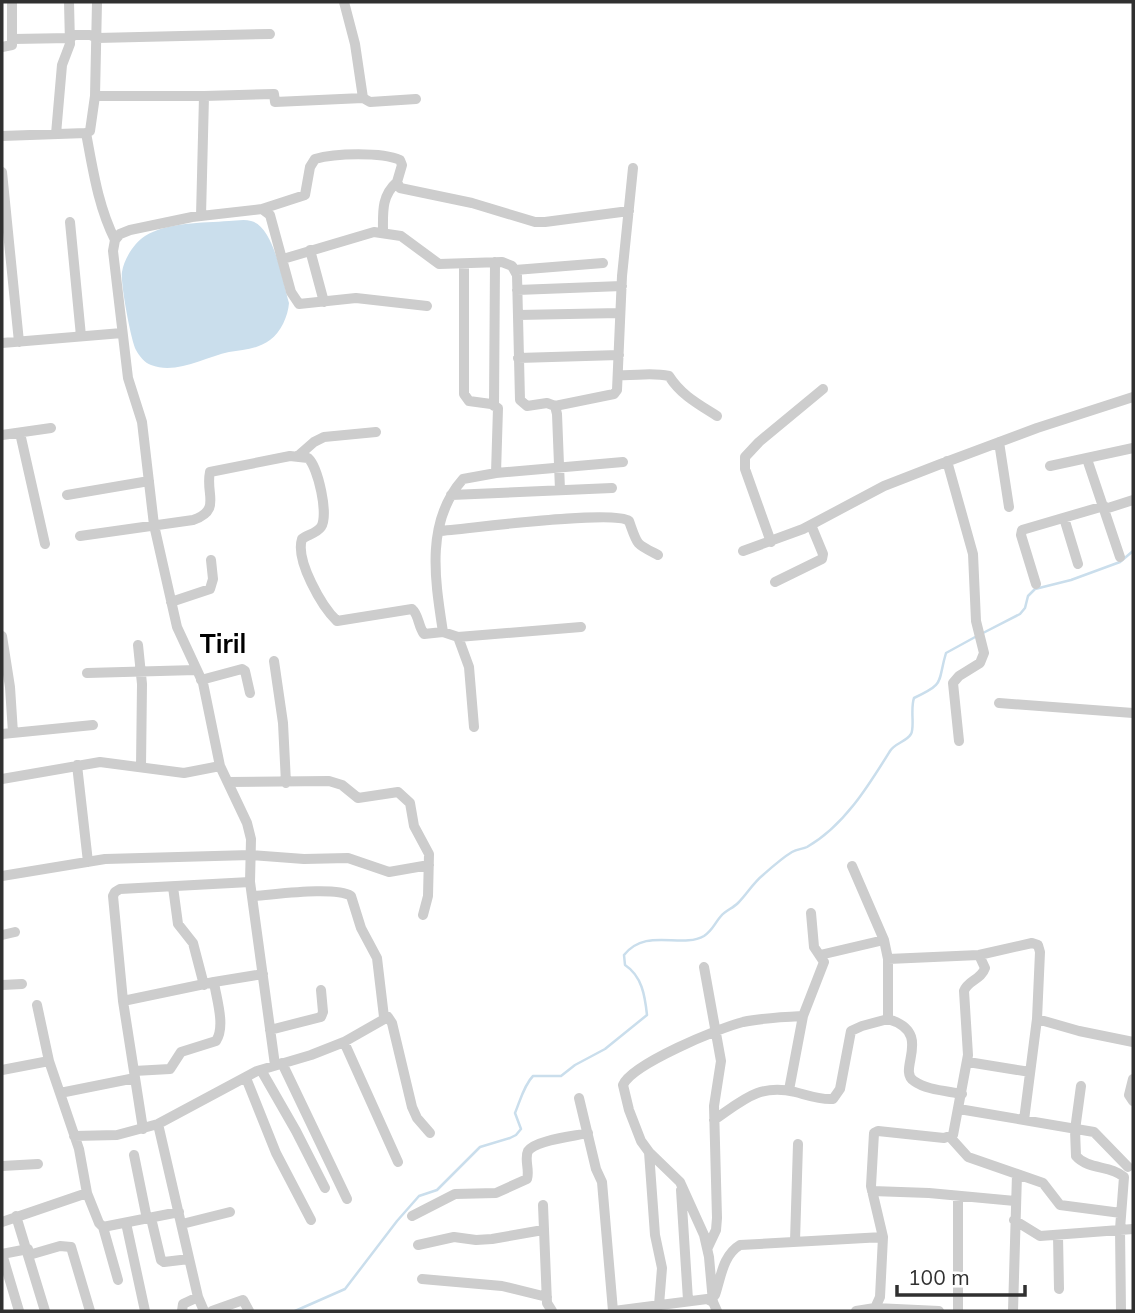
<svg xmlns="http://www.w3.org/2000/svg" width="1135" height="1313" viewBox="0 0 1135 1313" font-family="Mulish,sans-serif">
  <rect width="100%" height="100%" fill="#fff"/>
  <path fill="#cadeec" d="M229,221C235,221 244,219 251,221C274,226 283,283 289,303C288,316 281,332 270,340C258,349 243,350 229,352C205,357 176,375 151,365C145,363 139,356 136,350C131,341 120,281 122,272C124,259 134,243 145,236C168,222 202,223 229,221Z"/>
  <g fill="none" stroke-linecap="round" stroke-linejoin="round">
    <path stroke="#cadeec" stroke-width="2.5" d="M983,633L1020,614L1025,608L1028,596L1035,589L1071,580L1120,562L1133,551
      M295,1311L345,1289L397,1221L419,1196L437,1190L480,1147L510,1138L516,1135L521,1129L515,1113C520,1101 524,1085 533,1076H561L575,1065L605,1049L647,1015C645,996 642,976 625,965L624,955C646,927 681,949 704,936C713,930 714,924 721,916C725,911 733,908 738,903C747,894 753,883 763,875C772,867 782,858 792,852C797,849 803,849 807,847C844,826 869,785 890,751C895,743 906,742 911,734C915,727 910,709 914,698C946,683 937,683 946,653L977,636"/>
    <path stroke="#cdcdcd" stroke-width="10" d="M344,2L355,44L363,98L370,102L416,99
      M13,39L71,38L73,35H90L97,38L270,34
      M2,47L12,45V2
      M95,96H204L274,94L275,102L363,98
      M86,133C93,170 98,206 115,240
      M56,134L62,65L70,44L69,2
      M2,136L86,133L90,131L95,96L97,2
      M2,172L19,342
      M262,209L305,195L310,167L315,159C335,153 382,152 400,160L402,165L397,182L400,188L472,203L535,222H545L629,211
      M201,216L204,96
      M70,222L81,336
      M383,233C383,213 381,196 397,182
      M310,250L324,302
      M283,259L374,232L401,236L439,264L502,262L512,266L517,275L520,400L527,406L547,403L555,406L557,414L560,490
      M464,264V394L469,401L491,404L498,408L496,473
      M515,270L603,263
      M517,290L622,286
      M518,315L620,313
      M2,343L122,333
      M518,358L619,355
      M618,375C636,376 651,372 669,376C681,395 698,404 717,416
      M494,406L495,262
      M555,406L614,394L617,390L622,276L633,168
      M20,433L45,544
      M2,435L51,428
      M999,442L1009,507
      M298,456L314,442L324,437L376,432
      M1087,459L1120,557
      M947,461L973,554L976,621L984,653L980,663L959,676L953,683L959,741
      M1050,466L1133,448
      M67,495L149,481
      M451,495L612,488
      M1105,509L1133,500
      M1064,518L1078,564
      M439,531C468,529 613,509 629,521C638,546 635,543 658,555
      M80,536L193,520C222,510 205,494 210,472L290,456L308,458C318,467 329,515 321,527C317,533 307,535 302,539C295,560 322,607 337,621L412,609C419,615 418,626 424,634L443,632L458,637L469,667L474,727
      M771,542L745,469V457L759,442L823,389
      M743,551L803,529L884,486L938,465L1037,428L1133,397
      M775,582L822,559L823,554L811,525
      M1036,584L1021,535L1022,530L1104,506
      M171,602L210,589L213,579L211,560
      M443,632C435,580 425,522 463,479L496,473L623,462
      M2,636L10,687L13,733
      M458,637L581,627
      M138,645L142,684L141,767
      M274,661L283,723L286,783
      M87,673L196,670
      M201,680L242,669L245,671L250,693
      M999,703L1133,713
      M2,734L93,725
      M77,765L88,862
      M2,779L100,762L184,773L220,766
      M228,782L329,781L342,785L358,798L398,792L410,803L414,826L429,854L428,896L423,915
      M2,876L105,859L251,855L304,859L348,858L389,872L429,865
      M173,887L178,924L193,943L204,985
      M252,896C273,895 334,886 351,896L361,928L377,958L384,1017
      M2,935L15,932
      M820,955L884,940
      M888,959L979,955L1032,943L1038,945L1040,952L1037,1019L1024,1120
      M704,967L721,1061L714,1106L717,1218L716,1230L708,1247
      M2,985L22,984
      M123,1001L214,982L263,974
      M37,1005L49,1061
      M888,1019C935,1033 896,1070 914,1081C926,1090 948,1091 962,1094
      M1037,1019L1079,1031L1133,1042
      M270,1030L321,1017L323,1012L321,990
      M344,1042L398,1162
      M968,1062L1030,1072
      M282,1063L347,1199
      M275,1065L250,882L251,839L247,823L220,766L203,683L177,627L154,525L142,422L128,378L113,251L115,240L120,234L130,230L192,217L262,209L270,215L291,292L299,304L356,298L427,306
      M2,1070L49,1061L79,1149L87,1193
      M261,1070L296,1131L325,1188
      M134,1071L170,1069L181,1052L216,1041C226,1026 216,998 214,982
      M246,1078L276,1153L311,1220
      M1133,1079L1129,1095L1133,1101
      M1081,1086L1075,1130L1076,1156C1088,1170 1111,1165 1124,1177L1120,1229L1121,1311
      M789,1090L803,1016L824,962L814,947L811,913
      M60,1093L135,1078
      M579,1098L596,1169L602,1182L613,1311
      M959,1109L1094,1132L1128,1167
      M714,1120C742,1101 759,1083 795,1092C807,1095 820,1100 833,1099L840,1089L851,1031L862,1026L888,1019V959L884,940L852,866
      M158,1124L198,1297L204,1311
      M143,1129L123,1001L113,896L115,892L120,889L250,882
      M74,1136L117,1135L158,1124L257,1071L311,1055L344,1042L388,1017L392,1023L412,1107L417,1118L430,1133
      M950,1137L968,1157L1043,1183L1060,1205L1121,1213
      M649,1152L655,1235L662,1268L659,1305
      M134,1155L147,1219
      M2,1166L38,1164
      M681,1190L688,1300
      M872,1191L929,1193L1015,1201
      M543,1205L547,1303L552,1311
      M16,1216L45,1311
      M412,1216L455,1194L496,1193L527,1179C530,1170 524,1159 528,1151C535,1140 575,1136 588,1133
      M151,1218L161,1260L164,1262L189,1259
      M1014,1220L1040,1236L1133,1229
      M2,1222L87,1193L99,1223L103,1227L179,1212
      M126,1223L145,1311
      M182,1224L230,1212
      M103,1227L118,1280
      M1058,1235L1059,1289
      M795,1241L798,1144
      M418,1245L454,1237L476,1240L492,1239L543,1230
      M2,1254L19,1311
      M2,1254L28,1249
      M29,1255L60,1246L71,1247L90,1311
      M422,1279L502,1286L547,1297
      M715,1295C721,1277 723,1255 740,1245L883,1237
      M713,1302L709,1257L704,1235L680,1182L649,1152L641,1141L629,1110L623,1085C632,1064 719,1028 743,1022C762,1018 783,1017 803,1016
      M875,1308L939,1311
      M182,1311L183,1304L198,1297
      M212,1311L243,1300L249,1311
      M614,1311L707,1299L713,1302L717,1311
      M856,1311L875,1308L880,1297L883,1237L871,1186L874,1133L878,1131L944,1138L953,1135L968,1055L964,991C968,980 981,980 985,968L979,955
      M958,1311V1196
      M1013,1311L1017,1174"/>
  </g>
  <g text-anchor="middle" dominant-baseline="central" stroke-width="7" stroke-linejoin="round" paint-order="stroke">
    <g font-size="26" font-weight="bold" fill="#000" stroke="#fff">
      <text x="223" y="643">Tiril</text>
    </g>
  </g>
  <rect width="1135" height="1313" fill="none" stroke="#303030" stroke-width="7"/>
  <path d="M897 1285v10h128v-10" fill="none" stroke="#303030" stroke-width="3.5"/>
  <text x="908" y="1285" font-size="21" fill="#303030" stroke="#ffffff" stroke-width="5" paint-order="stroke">100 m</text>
</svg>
